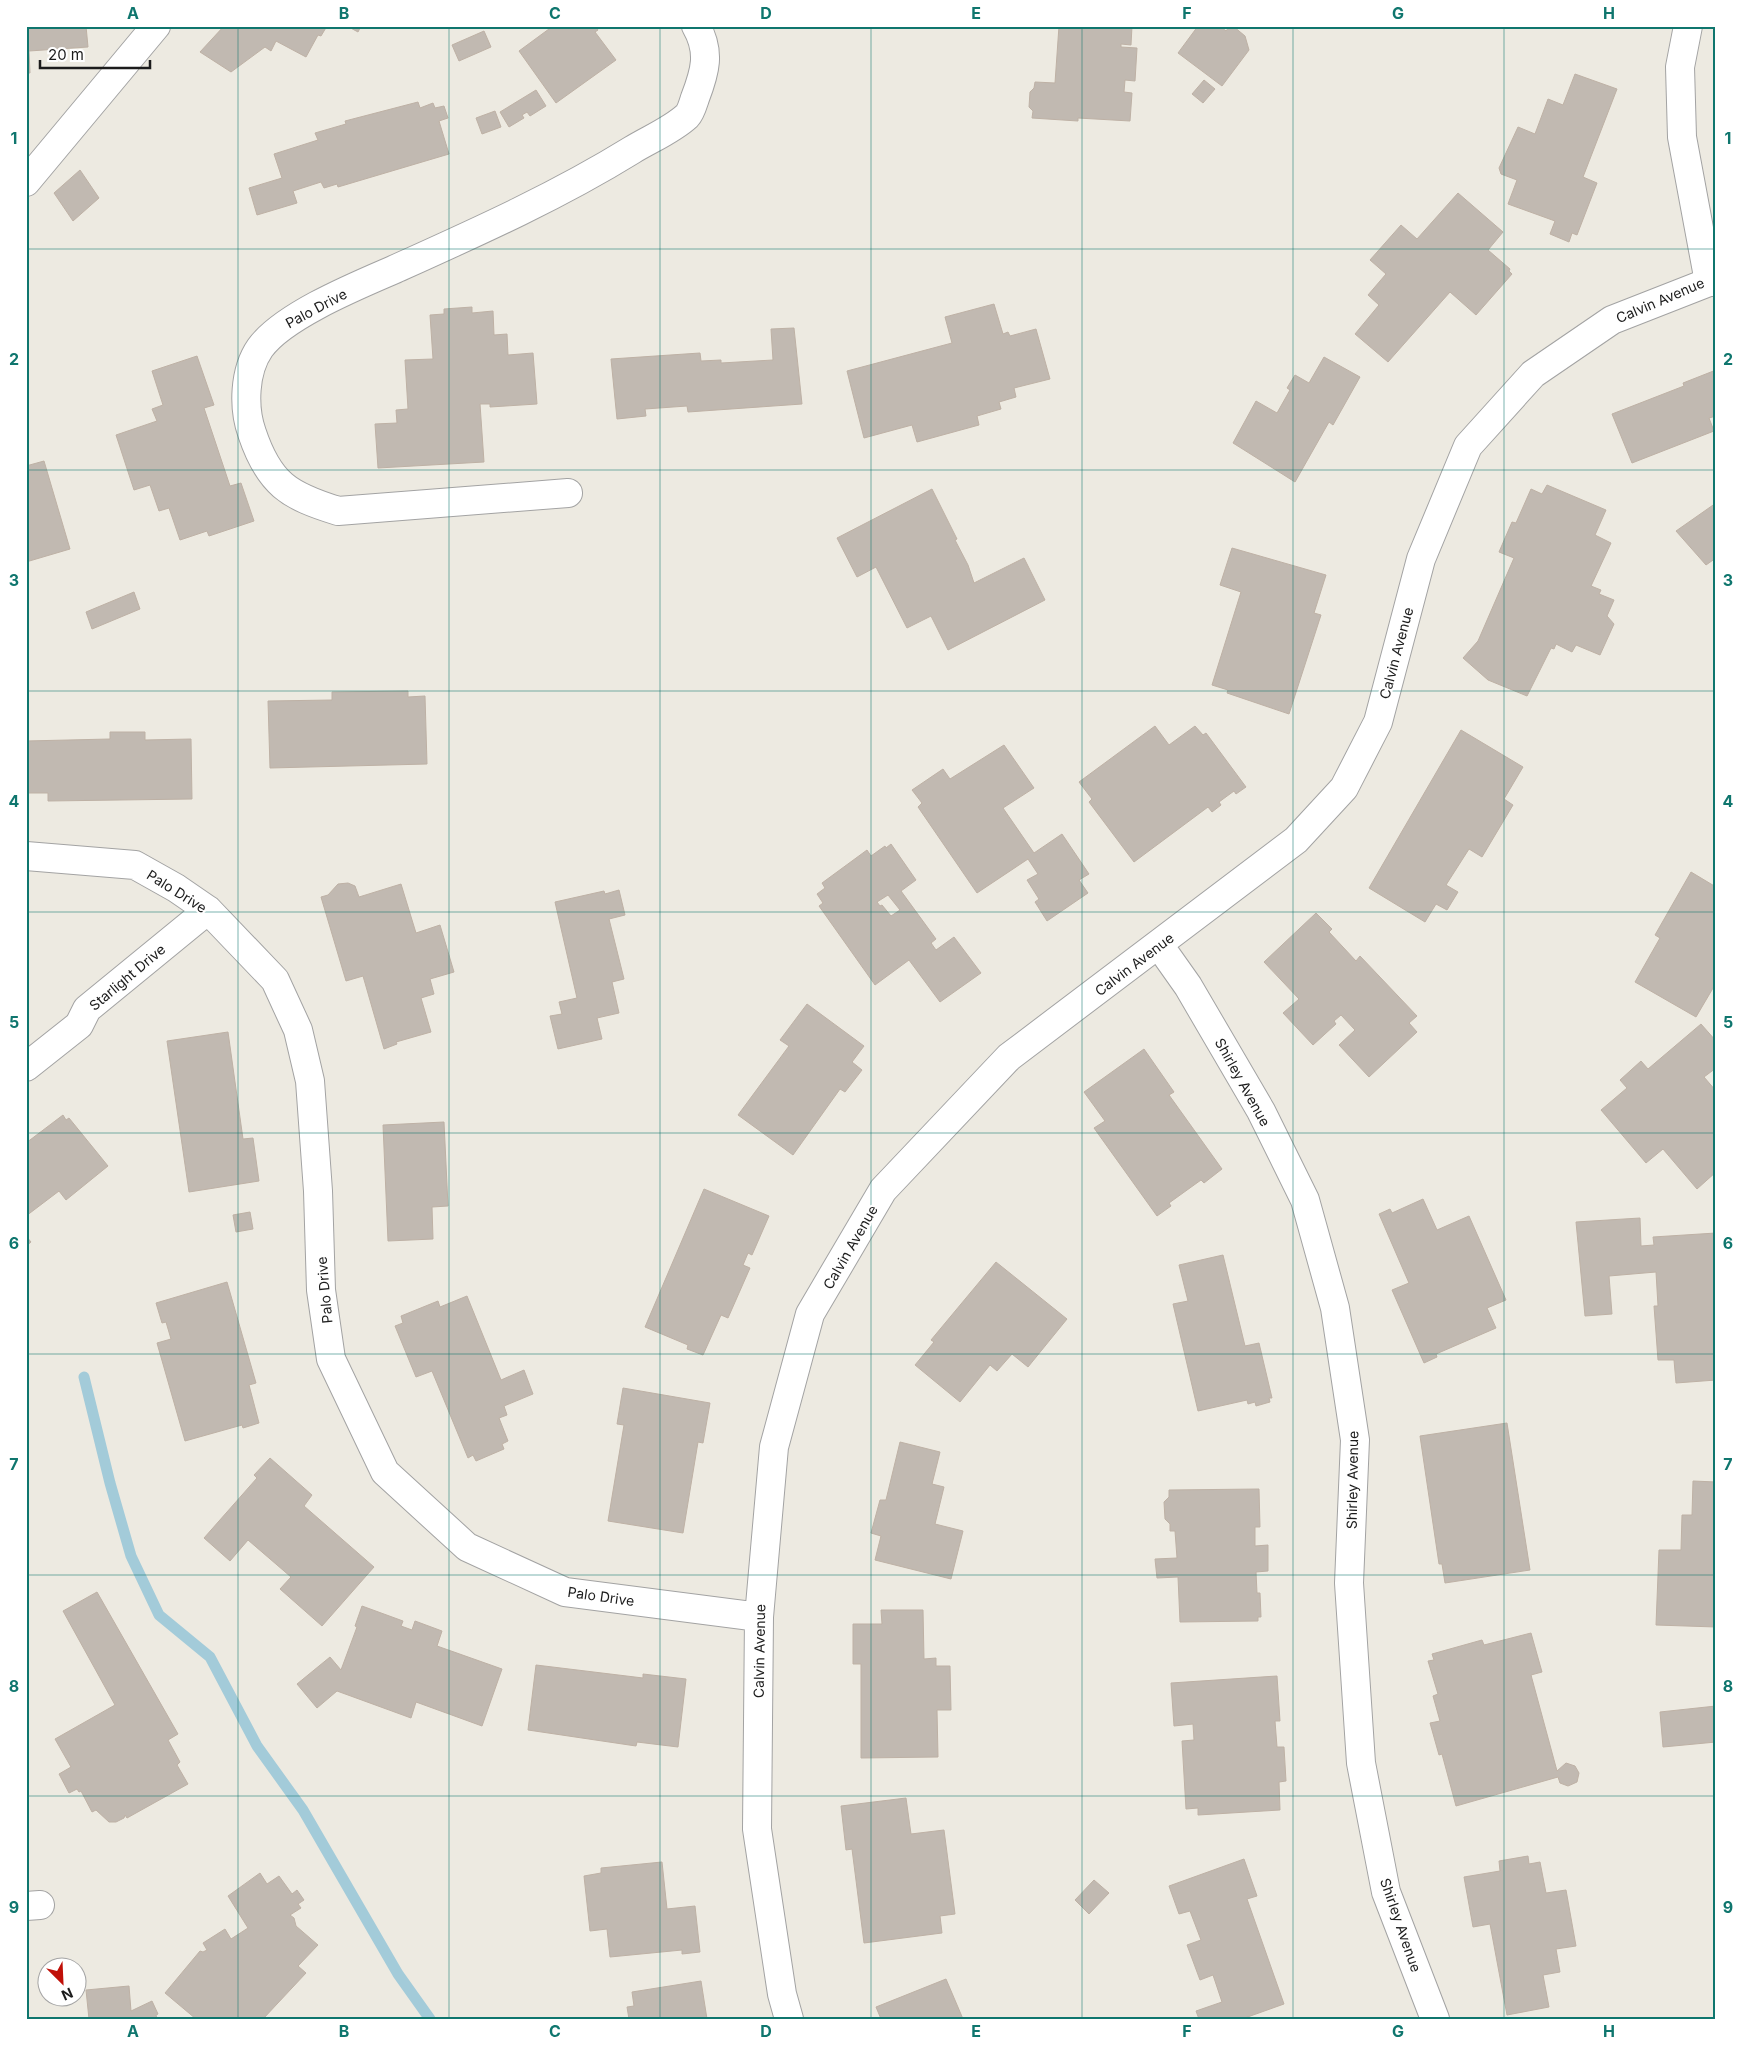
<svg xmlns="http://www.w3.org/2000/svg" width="1742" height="2045" viewBox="0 0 1742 2045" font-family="Inter,sans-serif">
  <rect width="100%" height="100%" fill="#edeae1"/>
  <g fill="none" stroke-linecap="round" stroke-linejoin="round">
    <path stroke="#a3cbd9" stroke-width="11" d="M84,1377L110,1483L131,1556L159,1615L210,1657L257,1746L303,1810L398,1974L430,2019"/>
  </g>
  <path fill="#c1b9b1" stroke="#beb1a5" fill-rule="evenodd" d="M26,26H86L88,47L29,51L30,73H26Z
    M224,26H327L321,36L318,35L306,57L276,41L271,51L265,47L231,72L200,52Z
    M347,26H361L358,32Z
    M553,26H595L598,30L595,32L616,60L556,103L519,51Z
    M1059,26H1132L1131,45L1121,44V47L1137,48L1135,81L1125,80L1124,92L1132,93L1130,121L1078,118V121L1032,118L1033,111L1029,107L1030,92L1034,88L1035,82L1055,83Z
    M1198,26H1220L1226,31L1230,26H1233L1245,36L1249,50L1222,86L1178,53Z
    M484,31L491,47L459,61L452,45Z
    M1575,74L1617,89L1583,177L1597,183L1577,235L1572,233L1569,242L1550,234L1555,221L1508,204L1517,180L1501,174L1499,168L1518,127L1535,134L1548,99L1563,105Z
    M1204,80L1215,89L1203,103L1192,94Z
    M536,90L546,106L530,116L527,112L522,115L524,118L509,127L500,112Z
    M418,102L420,108L433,103L435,108L444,106L448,118L439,121L449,154L338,187L337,184L324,188L321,182L293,191L297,203L257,215L249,188L282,178L274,154L318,140L315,133L346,124L345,121Z
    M495,111L501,127L482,134L476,118Z
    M80,170L99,198L73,221L54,193Z
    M1458,193L1503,232L1488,250L1510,269L1509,271L1512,274L1476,315L1450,292L1388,362L1355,334L1379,305L1368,295L1386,274L1370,260L1401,225L1417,239Z
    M994,304L1003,334L1008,332L1010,336L1036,329L1050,379L1014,388L1016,397L999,402L1001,409L977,416L979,425L917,442L912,425L864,438L847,371L952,343L945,317Z
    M472,307V313L493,311L494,335L507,334L508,355L533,353L537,404L490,407V404H480L484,462L378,468L375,424L397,423L396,410L408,409L405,360L433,359L430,315L444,314V309Z
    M794,328L802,404L688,412L687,406L645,409L646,416L617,419L611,359L700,353L701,361L721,360V363L773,360L771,329Z
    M197,356L214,405L204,408L230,486L241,483L254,521L209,536L207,531L180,540L169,508L159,511L150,485L134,490L116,435L157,421L152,409L163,405L152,371Z
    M1324,357L1360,377L1333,425L1329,422L1295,482L1233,443L1256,401L1277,413L1290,390L1287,388L1295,375L1309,383Z
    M1716,370V416L1709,418L1714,431L1632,463L1612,414L1684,386L1683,383Z
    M44,461L70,549L26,562V466Z
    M1547,485L1606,510L1595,535L1611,543L1591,586L1601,590L1599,594L1614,600L1607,616L1614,624L1600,655L1576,645L1572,652L1556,644L1554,649L1551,648L1527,696L1488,680L1463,658L1478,641L1514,558L1499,552L1512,522L1516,523L1531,489L1542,494Z
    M932,489L957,539L955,540L968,565L974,583L1024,558L1045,600L948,650L931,616L907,628L876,567L857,577L837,538Z
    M1716,503V558L1706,565L1676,531Z
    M1232,548L1326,575L1314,613L1321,615L1289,714L1227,693L1228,690L1212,685L1241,592L1220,585Z
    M134,592L140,609L92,629L86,612Z
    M408,691V697L425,696L427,764L270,768L268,701L332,700V692Z
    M1155,726L1169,745L1195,726L1203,735L1206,733L1246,787L1236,794L1234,791L1219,802L1221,805L1212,812L1208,807L1134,862L1089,802L1092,799L1079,782Z
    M1461,730L1523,767L1504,799L1513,805L1482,857L1469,849L1446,885L1458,892L1447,910L1436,904L1425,922L1369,888Z
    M110,732H145V740L191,739L192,799L48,801V793H26V741L110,739Z
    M1004,745L1034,788L1003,808L1034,853L1062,834L1089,874L1079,880L1088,893L1047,921L1035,902L1039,899L1027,880L1038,874L1028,859L977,893L918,807L922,803L912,790L943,769L950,779Z
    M891,844L916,880L901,891L936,939L931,943L936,950L954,937L981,973L940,1002L909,960L875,985L819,906L823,903L817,894L825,888L822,883L867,850L871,856L885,846L886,848ZM888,895L900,910L891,916L882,905L880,906L877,902Z
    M1691,872L1716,887V983L1696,1017L1635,982L1660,938L1655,935Z
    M348,883L355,886L359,897L401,884L416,933L440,925L454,972L430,979L434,994L421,998L431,1032L396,1042L397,1044L384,1049L363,976L346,981L321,897L328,895L338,884Z
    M619,890L625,915L609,919L624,979L612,982L619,1013L597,1018L602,1039L558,1049L550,1016L562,1014L559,1002L577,998L555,902L604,891L605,894Z
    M1316,913L1332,929L1329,932L1356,961L1360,956L1417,1016L1409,1023L1417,1032L1369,1077L1339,1045L1355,1030L1341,1015L1334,1021L1336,1024L1313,1045L1283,1013L1299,999L1264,962Z
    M807,1004L864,1046L852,1062L862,1070L845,1092L840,1089L793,1155L738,1115L789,1046L780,1040Z
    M1701,1024L1716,1041V1068L1704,1077L1716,1091V1172L1697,1189L1663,1149L1646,1163L1601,1110L1627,1088L1620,1080L1641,1061L1648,1069Z
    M228,1032L243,1139L253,1138L259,1181L189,1192L167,1041Z
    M1144,1049L1174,1092L1169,1095L1222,1169L1204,1183L1201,1180L1169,1203L1171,1206L1157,1216L1094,1128L1105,1121L1084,1092Z
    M63,1115L66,1120L69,1118L108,1166L66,1200L59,1191L26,1216V1143Z
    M444,1122L448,1206L432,1207L433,1239L388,1241L383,1125Z
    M704,1189L769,1216L752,1255L748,1253L743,1265L750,1268L728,1318L721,1315L703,1355L687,1349L688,1345L645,1327Z
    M1423,1199L1437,1230L1469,1216L1506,1300L1487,1308L1496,1328L1436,1354L1437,1357L1424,1363L1392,1290L1409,1283L1379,1214L1390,1209L1392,1213Z
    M250,1212L253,1229L236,1232L233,1215Z
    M1640,1218L1641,1246L1654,1245L1653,1237L1716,1233V1380L1676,1383L1674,1360H1658L1654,1306H1658L1656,1272L1609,1276L1612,1314L1585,1316L1576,1222Z
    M26,1236L31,1242L26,1246Z
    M1223,1255L1245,1346L1259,1343L1272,1398H1269L1270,1402L1256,1406L1255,1402L1248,1404L1247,1400L1198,1411L1173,1304L1188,1301L1179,1265Z
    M996,1262L1067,1319L1028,1367L1012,1354L997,1371L990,1365L960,1402L915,1365L934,1342L931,1340Z
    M227,1282L256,1383L249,1385L259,1423L243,1428L242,1425L185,1441L157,1343L171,1339L166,1322L162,1323L156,1303Z
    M467,1296L501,1380L524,1370L533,1394L504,1406L507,1415L499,1418L508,1441L502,1444L504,1449L476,1461L473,1455L468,1458L432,1371L416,1377L395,1326L403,1323L401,1316L438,1301L440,1307Z
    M623,1388L710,1403L703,1443L698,1442L683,1533L608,1521L624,1425L617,1424Z
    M1507,1423L1530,1570L1445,1583L1442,1564H1439L1420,1436Z
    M900,1442L940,1452L932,1484L944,1487L935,1524L963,1531L951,1579L875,1560L881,1536L871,1533L880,1500H886Z
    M270,1458L312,1495L304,1506L374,1567L322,1626L280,1589L291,1577L248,1540L230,1561L204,1538L257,1478L254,1475Z
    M1693,1481L1716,1482V1627L1656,1625L1659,1550H1681L1682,1515H1692Z
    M1259,1489L1260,1527H1255V1546L1268,1545V1571L1256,1572L1257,1593H1260L1261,1617H1258V1621L1180,1622L1178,1577L1157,1578L1155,1559L1177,1558L1175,1531H1170V1524L1165,1519L1164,1502L1169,1497V1490Z
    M97,1592L178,1734L168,1740L180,1762L177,1765L188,1784L127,1818L125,1815L124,1818L116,1822H109L96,1810L92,1812L81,1791L79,1792L77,1789L69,1793L59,1774L71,1767L55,1739L115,1705L63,1611Z
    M362,1606L403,1621L401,1626L412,1630L415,1621L442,1631L437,1646L502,1669L482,1726L416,1702L411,1718L337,1691L317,1708L297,1684L330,1657L341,1670L357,1627L355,1626Z
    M881,1610H923L924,1659L936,1658V1666H950L951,1710H937L938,1757L861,1758V1664H853V1624H882Z
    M1531,1633L1542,1672L1531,1675L1557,1771L1566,1763L1575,1766L1579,1773L1577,1782L1568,1786L1560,1783L1558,1777L1456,1806L1442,1754L1439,1755L1430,1723L1440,1721L1433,1696L1438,1694L1428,1661L1434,1660L1432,1654L1482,1640L1484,1645Z
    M536,1665L643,1678V1674L686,1679L678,1747L637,1742L636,1746L528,1730Z
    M1277,1676L1280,1721H1275L1277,1747H1284L1286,1781L1279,1782L1280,1810L1198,1815V1808L1186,1809L1182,1741L1194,1740L1193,1724L1174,1726L1171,1683Z
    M1716,1706V1742L1663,1747L1660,1712Z
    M906,1798L911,1834L944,1830L955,1914L940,1916L942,1933L864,1943L852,1849L846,1850L841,1806Z
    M1528,1856L1529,1864L1540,1862L1546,1893L1566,1890L1576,1946L1556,1949L1560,1972L1543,1975L1549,2007L1507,2015L1490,1924L1473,1927L1464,1877L1500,1871L1499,1861Z
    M1244,1859L1257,1896L1247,1899L1284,2004L1242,2019H1199L1196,2011L1222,2002L1213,1975L1200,1980L1187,1945L1201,1940L1190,1911L1179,1914L1169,1886Z
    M662,1862L667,1909L695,1906L700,1952L682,1954V1950L610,1957L607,1929L590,1931L584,1876L601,1873V1868Z
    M260,1873L267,1884L279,1876L292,1894L297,1890L304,1900L298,1904L301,1908L290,1915L294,1918L296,1926L318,1945L298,1966L306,1973L263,2019H196L165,1993L200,1951L203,1952L207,1950L203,1943L225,1929L231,1939L248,1928L228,1896Z
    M1094,1880L1109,1893L1089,1914L1075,1900Z
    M946,1979L963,2019H881L876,2007Z
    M701,1981L707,2019H629L627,2007L634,2006L632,1992Z
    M129,1986L131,2011L152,2001L158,2014L156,2015L157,2019H89L86,1990Z"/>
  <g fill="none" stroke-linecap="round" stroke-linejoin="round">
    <defs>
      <path id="minor" d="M1688,26L1680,67L1682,137L1709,282
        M26,182L156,26
        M568,493L338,511C289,496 269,484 252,433C243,408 244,371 260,348C283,316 356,286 393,270C475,233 556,197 632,150C650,139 672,130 687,116C691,112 693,104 695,98C705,72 711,52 696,26
        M26,856L135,865L176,888L208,910L275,980L298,1030L310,1081L318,1191L321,1290L331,1359L385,1472L467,1547L565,1592L759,1617
        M1159,945L1188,986L1261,1111L1305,1200L1335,1308L1355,1440L1349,1583L1361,1763L1386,1892L1435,2019
        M26,1067L79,1025L87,1009L208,910
        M26,1906L40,1905
        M789,2019L782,1994L757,1829L759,1617L774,1447L810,1314L883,1190L1009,1057L1296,840L1344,788L1378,722L1421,559L1468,446L1533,374L1612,320L1709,282H1716"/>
    </defs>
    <use href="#minor" stroke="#a3a3a3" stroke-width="30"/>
    <use href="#minor" stroke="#fff" stroke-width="28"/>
  </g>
  <path fill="none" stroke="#0f766e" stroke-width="1" stroke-opacity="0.55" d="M238,26V2019M449,26V2019M660,26V2019M871,26V2019M1082,26V2019M1293,26V2019M1504,26V2019M26,249H1716M26,470H1716M26,691H1716M26,912H1716M26,1133H1716M26,1354H1716M26,1575H1716M26,1796H1716"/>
  <g text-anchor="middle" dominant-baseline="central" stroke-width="4" stroke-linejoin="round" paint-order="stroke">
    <g font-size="14" fill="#1c1c1c" stroke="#fff">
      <text transform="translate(1660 300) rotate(-23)">Calvin Avenue</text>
      <text transform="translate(316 308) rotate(-28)">Palo Drive</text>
      <text transform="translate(1396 653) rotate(-75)">Calvin Avenue</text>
      <text transform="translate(177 891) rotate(32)">Palo Drive</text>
      <text transform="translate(1134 964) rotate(-37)">Calvin Avenue</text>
      <text transform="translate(127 977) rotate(-40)">Starlight Drive</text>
      <text transform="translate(1243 1082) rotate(61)">Shirley Avenue</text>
      <text transform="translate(850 1247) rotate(-60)">Calvin Avenue</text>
      <text transform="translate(324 1290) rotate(-95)">Palo Drive</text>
      <text transform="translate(1352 1480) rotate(-89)">Shirley Avenue</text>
      <text transform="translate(601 1596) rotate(8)">Palo Drive</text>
      <text transform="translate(759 1651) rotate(-89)">Calvin Avenue</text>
      <text transform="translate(1401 1925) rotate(71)">Shirley Avenue</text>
    </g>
  </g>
  <rect width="1742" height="2045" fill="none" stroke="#ffffff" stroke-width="55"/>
  <g transform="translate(62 1982) rotate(156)"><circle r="24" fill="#ffffff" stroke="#a4a4a4"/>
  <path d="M0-4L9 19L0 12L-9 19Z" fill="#c01008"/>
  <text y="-8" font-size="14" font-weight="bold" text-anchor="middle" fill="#1c1c1c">N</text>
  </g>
  <path d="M40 60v8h110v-8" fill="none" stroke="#1c1c1c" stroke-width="2.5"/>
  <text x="48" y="60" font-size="15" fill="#1c1c1c" stroke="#ffffff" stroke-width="4" paint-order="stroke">20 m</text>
  <rect x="28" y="28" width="1686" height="1990" fill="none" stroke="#0f766e" stroke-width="2"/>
  <g font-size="16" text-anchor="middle" font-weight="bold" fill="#0f766e">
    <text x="133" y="19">A</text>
    <text x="344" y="19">B</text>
    <text x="555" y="19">C</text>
    <text x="766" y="19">D</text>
    <text x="976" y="19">E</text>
    <text x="1187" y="19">F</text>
    <text x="1398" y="19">G</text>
    <text x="1609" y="19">H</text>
    <text x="14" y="144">1</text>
    <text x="1728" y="144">1</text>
    <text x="14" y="365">2</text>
    <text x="1728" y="365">2</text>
    <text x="14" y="586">3</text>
    <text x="1728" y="586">3</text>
    <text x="14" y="807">4</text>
    <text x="1728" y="807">4</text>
    <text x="14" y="1028">5</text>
    <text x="1728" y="1028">5</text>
    <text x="14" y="1249">6</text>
    <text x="1728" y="1249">6</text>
    <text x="14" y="1470">7</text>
    <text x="1728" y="1470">7</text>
    <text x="14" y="1692">8</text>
    <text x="1728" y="1692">8</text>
    <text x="14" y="1913">9</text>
    <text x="1728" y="1913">9</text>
    <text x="133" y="2037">A</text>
    <text x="344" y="2037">B</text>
    <text x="555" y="2037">C</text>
    <text x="766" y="2037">D</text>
    <text x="976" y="2037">E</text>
    <text x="1187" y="2037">F</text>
    <text x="1398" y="2037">G</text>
    <text x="1609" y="2037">H</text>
  </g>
</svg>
